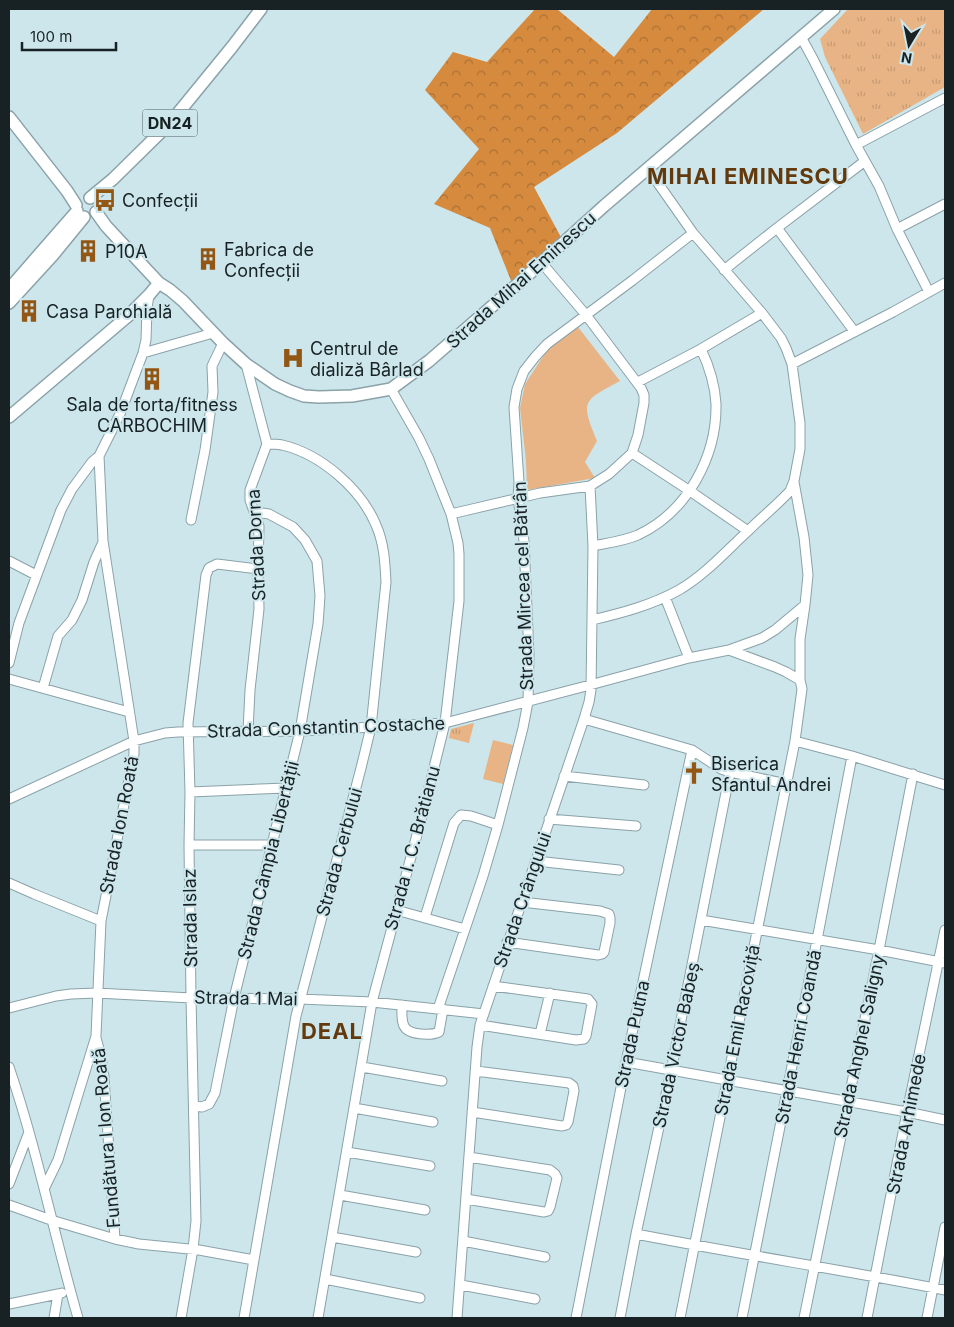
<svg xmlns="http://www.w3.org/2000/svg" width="954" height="1327" viewBox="0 0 954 1327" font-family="Inter,sans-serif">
  <defs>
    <pattern id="forest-crowns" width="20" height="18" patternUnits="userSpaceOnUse" patternTransform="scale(1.25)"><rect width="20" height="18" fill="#d58a3e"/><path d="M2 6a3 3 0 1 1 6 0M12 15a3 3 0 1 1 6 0" fill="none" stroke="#ac7034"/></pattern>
    <pattern id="park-tufts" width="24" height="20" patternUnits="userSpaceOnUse" patternTransform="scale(1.25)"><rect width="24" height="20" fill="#e8b485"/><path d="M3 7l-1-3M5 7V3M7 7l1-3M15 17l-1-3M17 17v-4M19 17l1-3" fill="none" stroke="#c69a73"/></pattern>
  </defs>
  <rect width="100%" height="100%" fill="#cce6eb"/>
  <path fill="#e8b485" d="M578,327L620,381C583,401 580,400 597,441L585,462L595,478L527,490L526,461L520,408L525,384L548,349Z
    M493,740L513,745L503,784L483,779Z"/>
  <path fill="url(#forest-crowns)" d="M535,9H557L614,57L652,9H764L617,133L534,187L563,241L512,283L490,228L434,204L479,149L425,90L453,52L487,62Z"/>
  <path fill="url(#park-tufts)" d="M848,9H945V87L863,134L825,57L820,39Z
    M474,723L469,743L449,738L451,729Z"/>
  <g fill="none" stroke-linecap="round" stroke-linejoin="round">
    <defs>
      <path id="minor" d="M801,37L813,59L856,145L879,186L897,229L929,292
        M856,145L945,98
        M777,228L854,331
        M897,229L945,204
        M724,270L777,228L865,161
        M701,349L762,313
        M143,353L213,333
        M246,364L267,444L250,490V500L259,526L258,569L259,609L250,690L248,731
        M792,364L893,312L945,283
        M632,453L690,491L748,531
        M794,482L804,537L808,575L805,605L800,639V680
        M451,514L540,493L590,486L609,474L632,453L638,435L644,403V395L641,388L586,315L541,262
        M191,520L205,450L213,392L212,366L223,343
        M593,546C608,543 624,541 638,535C687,512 717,457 716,404C715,385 709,366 701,349L638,382
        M9,561L36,575
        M665,597L689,658
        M592,620C622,613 652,605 679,590C705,575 726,551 748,531C762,517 777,505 790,491L794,481L800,449V423L792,364L786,348L781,338L762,313L693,233L648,169
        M729,650L762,638L775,630L805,605
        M9,663L19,623L61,510L72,489L92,462L99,456L120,414L143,353L146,340L147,308L149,295
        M9,679L129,712
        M43,688L58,636L72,620L82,600L94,562L103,542
        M584,719L692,750L721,769L730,772L787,784
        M564,776L644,785
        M190,792L286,788
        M9,799L134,741L165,733L178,732L300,731L445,723L590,685L689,658L729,650L775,667L786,672L800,680L802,689L795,741L852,756L945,785
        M549,819L636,826
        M189,845H272
        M536,861L619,870
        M9,883L34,894L101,921
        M396,910L465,929
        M425,917L454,823L461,815L471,816L498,825
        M701,920L879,950L945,963
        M507,942L598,955L602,954L604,952L610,923V918L609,914L600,911L522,902
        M402,1005C402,1011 401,1020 404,1026C408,1035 431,1036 439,1032L443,1009
        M9,1008L56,996L71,994L97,993L191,998L300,999L372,1002L484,1014
        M438,1009L483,876L498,825L523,728L528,702L529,655L524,541L518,498L519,482L514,407L517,389L524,371L535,357L547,344L633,280L693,233
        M480,1025L576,1040L584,1039L586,1036L592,1004L588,999L493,986
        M540,1034L550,993
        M96,1038L101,1056L104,1077L115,1239
        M626,1062L907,1112L945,1120
        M9,1067C37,1149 54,1235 78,1318
        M362,1067L442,1081
        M194,1106L202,1107L209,1104L215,1093L234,998L300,731L318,624L320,596L317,561L305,540L293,527L280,520L269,514L255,512
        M354,1108L433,1122
        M472,1112L562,1126L566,1125L568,1122L574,1091L573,1086L569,1083L476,1071
        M347,1152L430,1166
        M9,1184L29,1132
        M45,1187L58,1160L96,1036L101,921L134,754V741L103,541L99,456
        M340,1195L425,1210
        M466,1199L544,1212L548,1211L550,1207L557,1178L555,1174L550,1170L469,1157
        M9,1205L51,1220L115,1239L139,1244L199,1250L254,1260
        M636,1234C739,1254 843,1270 945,1290
        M332,1237L416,1252
        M463,1241L545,1257
        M325,1279L420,1298
        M461,1285L535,1299
        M9,1304L58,1294
        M54,1318L58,1294L62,1293
        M181,1318L193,1249L196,1221L191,998L189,845L190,792L188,723L206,575L209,568L217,564L258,569
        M244,1318L296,1016L361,768L371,727L386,582C385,562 384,543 376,525C361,489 321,454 282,445C277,444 272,444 267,444
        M318,1318L372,1002L422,816L445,723L459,601V554L458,543L451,514L429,459L419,438L391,389
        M457,1318L477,1047L480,1025L584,719L589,702L591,690L593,546L590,486
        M576,1318L626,1062L692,750
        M620,1318L636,1234L671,1071L730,772
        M680,1318L795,741
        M742,1318L817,940L852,756
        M804,1318L879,950L913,774
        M867,1318L907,1112L945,930
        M927,1318L945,1227"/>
      <path id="major" d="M9,117L67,191L76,205
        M90,198L113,179L170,123L232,47L261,9
        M96,212L106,226L159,283L170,290L183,301L223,343L246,364L275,384L290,391L304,396L319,397L352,396L391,389L429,361L519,283L604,206L834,9
        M9,289L77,211
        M9,303L53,255L84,217
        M9,417L128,316L149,295L159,283"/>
    </defs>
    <use href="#minor" stroke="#8aa2a8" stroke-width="11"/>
    <use href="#major" stroke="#8aa2a8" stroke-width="14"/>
    <use href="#minor" stroke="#fff" stroke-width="9"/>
    <use href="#major" stroke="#fff" stroke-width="11"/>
  </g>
  <defs>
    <symbol id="bus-bare" viewBox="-9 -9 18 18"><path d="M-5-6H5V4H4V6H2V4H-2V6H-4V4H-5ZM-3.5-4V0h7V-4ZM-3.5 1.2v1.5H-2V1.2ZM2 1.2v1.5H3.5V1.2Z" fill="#925715" stroke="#cce6eb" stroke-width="2.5" paint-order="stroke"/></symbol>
    <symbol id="building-bare" viewBox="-9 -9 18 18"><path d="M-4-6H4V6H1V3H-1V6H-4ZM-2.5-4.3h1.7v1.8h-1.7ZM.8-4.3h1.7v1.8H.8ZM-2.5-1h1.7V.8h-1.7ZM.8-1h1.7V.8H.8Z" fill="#925715" stroke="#cce6eb" stroke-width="2.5" paint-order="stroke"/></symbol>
    <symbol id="hospital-bare" viewBox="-9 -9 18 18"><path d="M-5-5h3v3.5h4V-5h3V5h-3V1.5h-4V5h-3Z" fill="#925715" stroke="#cce6eb" stroke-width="2.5" paint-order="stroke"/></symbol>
    <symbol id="church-bare" viewBox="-9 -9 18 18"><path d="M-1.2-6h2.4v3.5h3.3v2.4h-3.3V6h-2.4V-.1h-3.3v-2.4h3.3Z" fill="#925715" stroke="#cce6eb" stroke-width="2.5" paint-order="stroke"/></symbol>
  </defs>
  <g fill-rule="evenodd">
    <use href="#bus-bare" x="89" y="184" width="32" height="32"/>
    <use href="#building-bare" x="72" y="235" width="32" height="32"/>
    <use href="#building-bare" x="192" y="243" width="32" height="32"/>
    <use href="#building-bare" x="13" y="295" width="32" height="32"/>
    <use href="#hospital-bare" x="277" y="342" width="32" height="32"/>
    <use href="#building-bare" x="136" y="363" width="32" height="32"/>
    <use href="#church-bare" x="678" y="757" width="32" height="32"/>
  </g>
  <g text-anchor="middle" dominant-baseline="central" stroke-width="4" stroke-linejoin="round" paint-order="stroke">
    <rect fill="#cce6eb" stroke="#4e5d60" stroke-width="1" x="142.5" y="109.5" width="55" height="27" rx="4"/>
    <g font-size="16" font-weight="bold" fill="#182224">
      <text x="170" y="123">DN24</text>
    </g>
    <g font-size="18" fill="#182224" stroke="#cce6eb" text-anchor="start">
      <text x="122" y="200">Confecții</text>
      <text x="224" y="249">Fabrica de<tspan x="224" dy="21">Confecții</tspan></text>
      <text x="105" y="251">P10A</text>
      <text x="46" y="311">Casa Parohială</text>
      <text x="310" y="348">Centrul de<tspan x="310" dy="21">dializă Bârlad</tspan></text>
      <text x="152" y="404" text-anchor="middle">Sala de forta/fitness<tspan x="152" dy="21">CARBOCHIM</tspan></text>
      <text x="711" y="763">Biserica<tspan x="711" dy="21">Sfantul Andrei</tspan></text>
    </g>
    <g font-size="18" fill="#182224" stroke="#cce6eb">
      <text transform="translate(521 280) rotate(-42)">Strada Mihai Eminescu</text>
      <text transform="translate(256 545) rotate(-93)">Strada Dorna</text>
      <text transform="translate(523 586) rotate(-92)">Strada Mircea cel Bătrân</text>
      <text transform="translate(326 727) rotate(-2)">Strada Constantin Costache</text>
      <text transform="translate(119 825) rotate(-79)">Strada Ion Roată</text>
      <text transform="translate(412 848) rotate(-75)">Strada I. C. Brătianu</text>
      <text transform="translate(339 852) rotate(-75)">Strada Cerbului</text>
      <text transform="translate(268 860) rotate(-76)">Strada Câmpia Libertății</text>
      <text transform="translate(522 900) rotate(-71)">Strada Crângului</text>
      <text transform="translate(190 918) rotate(-91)">Strada Islaz</text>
      <text transform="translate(246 998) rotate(1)">Strada 1 Mai</text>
      <text transform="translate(737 1030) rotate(-79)">Strada Emil Racoviță</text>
      <text transform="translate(632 1034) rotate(-78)">Strada Putna</text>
      <text transform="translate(798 1037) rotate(-79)">Strada Henri Coandă</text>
      <text transform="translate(676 1045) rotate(-78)">Strada Victor Babeș</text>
      <text transform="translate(859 1046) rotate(-78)">Strada Anghel Saligny</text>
      <text transform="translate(906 1124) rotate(-79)">Strada Arhimede</text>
      <text transform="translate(106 1138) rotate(-95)">Fundătura I Ion Roată</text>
    </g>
    <g font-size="22" font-weight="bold" letter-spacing="1" fill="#633a0e" stroke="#cce6eb">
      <text x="748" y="176">MIHAI EMINESCU</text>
      <text x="332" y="1031">DEAL</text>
    </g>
  </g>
  <rect width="954" height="1327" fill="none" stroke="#182224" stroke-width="20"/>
  <g transform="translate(909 45) rotate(190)" stroke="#cce6eb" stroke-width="4" paint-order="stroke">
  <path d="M0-4L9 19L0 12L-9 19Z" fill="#182224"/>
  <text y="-8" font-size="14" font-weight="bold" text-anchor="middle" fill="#182224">N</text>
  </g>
  <path d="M22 42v8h94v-8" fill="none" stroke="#182224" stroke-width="2.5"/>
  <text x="30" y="42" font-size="15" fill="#182224" stroke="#cce6eb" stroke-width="4" paint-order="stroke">100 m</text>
</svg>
